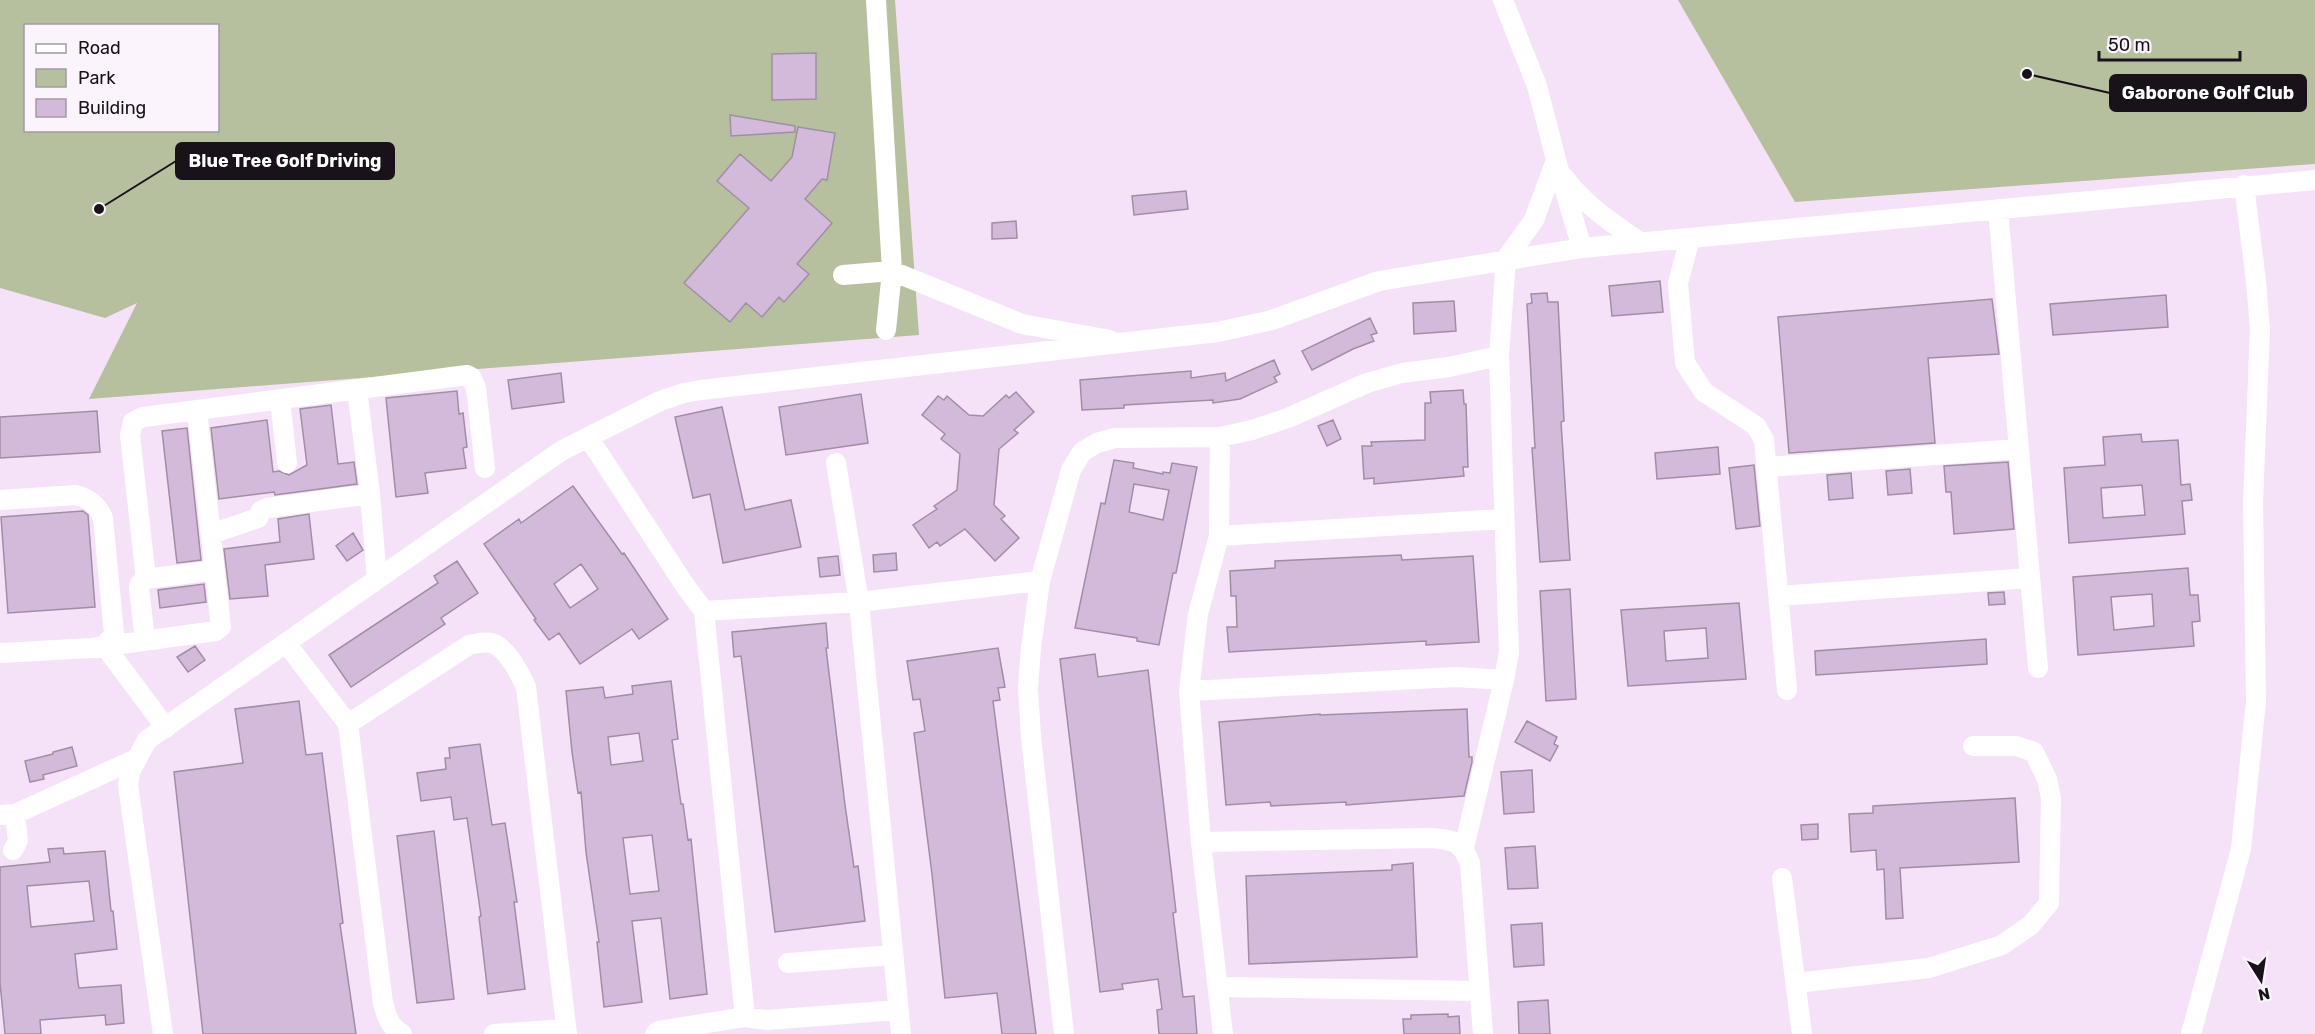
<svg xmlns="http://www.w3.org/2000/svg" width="2315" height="1034" viewBox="0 0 2315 1034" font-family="Rubik,sans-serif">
  <rect width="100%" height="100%" fill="#f5e2f9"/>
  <path fill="#b7c09e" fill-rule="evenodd" d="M0,0H895L919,335L89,399L137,303L105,318L0,288ZM26,26H218V130H26Z
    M1678,0H2315V164L1795,202Z"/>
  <path fill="#d4bada" stroke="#a08ea4" stroke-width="1.5" fill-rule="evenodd" d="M816,53V99L772,100V54Z
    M730,115L795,126V132L731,136Z
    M798,127L835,133L827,180L822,179L805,199L832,223L797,264L809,274L784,302L779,297L762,317L746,303L730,322L684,283L749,208L717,181L740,154L771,181L792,157Z
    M1186,191L1188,209L1134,215L1132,196Z
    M1016,221L1017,238L992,239V223Z
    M1660,281L1663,312L1612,316L1609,286Z
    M1547,293L1548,302H1558L1564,421L1561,422L1570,560L1540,562L1532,448H1535L1527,304L1532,303L1531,294Z
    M2166,295L2168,327L2053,335L2050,304Z
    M1992,299L1999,354L1928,358L1935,443L1789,453L1778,317Z
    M1454,301L1456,331L1414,334L1413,303Z
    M1370,318L1377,333L1371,335L1374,341L1353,349L1312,370L1302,351Z
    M1274,360L1280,374L1274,377L1277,382L1240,399L1213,403V400L1124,405V408L1082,410L1080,380L1191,371V378L1225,373L1226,381Z
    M561,373L564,402L512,409L508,380Z
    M1463,390L1464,404H1466L1468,467H1463L1464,476L1374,484V478L1364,479L1362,446H1372L1371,442L1425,440V403H1431L1430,392Z
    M457,391L459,414L463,413L467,447L463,448L466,468L425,473L428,493L396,497L386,398Z
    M1016,392L1034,412L1014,430L1018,433L999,449L994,505L1005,516L1001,519L1019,538L995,561L965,529L940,546L937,542L929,548L913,525L937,509L934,506L957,490L960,454L941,439L945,434L922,415L938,396L944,400L947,396L969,415L983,416L1006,395L1009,398Z
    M861,394L868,443L786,455L779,407Z
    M331,405L338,464L354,462L357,484L275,495L274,492L219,499L211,428L267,420L273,472L279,471L289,475L307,465L300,409Z
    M722,407L745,510L791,500L801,547L723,563L710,494L693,498L675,417Z
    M97,411L100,452L0,458V417Z
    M1333,420L1341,439L1327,446L1318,426Z
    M187,428L201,560L177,563L162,431Z
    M2141,434L2142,442L2178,440L2181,485L2190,484L2192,500L2182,501L2185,534L2069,543L2064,468L2105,465L2103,437ZM2142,485L2145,515L2103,518L2101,488Z
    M1718,447L1720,474L1657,479L1655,453Z
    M1114,460L1134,463L1133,468L1163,474V472L1170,473L1172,463L1197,467L1176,573H1173L1159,645L1137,641V638L1075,628L1101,503L1105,504ZM1134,484L1169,490L1163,520L1129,512Z
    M2008,462L2014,529L1954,534L1951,492H1946L1944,466Z
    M1754,465L1760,526L1736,529L1729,468Z
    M1910,469L1912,493L1888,495L1886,471Z
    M1851,473L1853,498L1829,500L1827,475Z
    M573,486L622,554L624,553L668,619L639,639L632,629L580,664L559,633L549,640L534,620L536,619L484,544L519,519L521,523ZM581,564L598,589L570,608L554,584Z
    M83,511L88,515L95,607L8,613L1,517Z
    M309,514L314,559L265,565L268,596L230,599L224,549L280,542L278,519Z
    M353,533L363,550L347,561L336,546Z
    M896,553L897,570L874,572L873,555Z
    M1401,555L1402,560L1473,556L1479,642L1426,645V641L1229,652L1227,627H1237L1236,596H1231L1230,571L1275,568V561Z
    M838,556L840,575L820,577L818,558Z
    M457,561L478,593L441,618L445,624L351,687L329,655L438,583L434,576Z
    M2188,568L2190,595H2198L2200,621L2192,622L2194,646L2078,655L2073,577ZM2152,594L2154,626L2114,630L2111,597Z
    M204,584L206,602L160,608L158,590Z
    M1570,589L1576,699L1546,701L1540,591Z
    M2004,592L2005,604L1989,605L1988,593Z
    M1739,603L1746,679L1628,686L1621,610ZM1706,628L1708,658L1666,661L1664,631Z
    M826,623L828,648H826L845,805L854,867L858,866L865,921L775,932L741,656L734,657L732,632Z
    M1986,639L1987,664L1816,675L1815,651Z
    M195,646L205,660L188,672L177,657Z
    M998,648L1005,687L998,688L1000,700L993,701L1036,1034H1002L997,993L945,998L932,874L914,733L925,731L920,699L913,700L907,661Z
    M1095,654L1098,677L1148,670L1176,912L1173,913L1183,997L1194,996L1197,1034H1159L1157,1010L1162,1009L1158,979L1122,984L1123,989L1100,992L1060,659Z
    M671,681L678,739L672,740L681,804H683L688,840L691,839L707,994L670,999L661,918L632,921L642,1002L604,1007L597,942H599L586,852L581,792L578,793L572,752L566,691L603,687L605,698L633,694L632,686ZM639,733L643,761L611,765L608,737ZM652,835L659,891L630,894L623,838Z
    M299,701L306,755L322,753L343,923L340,924L356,1034H203L174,772L243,763L235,709Z
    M1467,709L1469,757H1472V762L1464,796L1346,805V802L1271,806L1270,802L1226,805L1219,722L1320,714V715Z
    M1527,721L1557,737L1554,744L1558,746L1550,761L1515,742Z
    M480,744L492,825L505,823L517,902H514L525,989L488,994L479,917L481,916L467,818L454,820L451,797L421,801L417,773L446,769L445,758H450L449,748Z
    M72,747L77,766L43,775L44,779L30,782L25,761L53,754V752Z
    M1532,770L1534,812L1504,814L1501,772Z
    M2015,798L2019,862L1900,868L1903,918L1886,919L1884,869L1877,870L1876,850L1851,852L1849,814L1873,813V806Z
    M1818,824V839L1802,840L1801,825Z
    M434,831L454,999L417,1003L397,836Z
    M1535,846L1538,888L1508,889L1505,848Z
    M63,848L64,854L105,851L111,911H113L117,949L75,954L78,983L79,988L121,985L124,1023L106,1025L105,1015L40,1020L41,1034H5L0,983V867L50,862L48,849ZM89,881L94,921L31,927L27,886Z
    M1413,863L1417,957L1249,964L1246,876L1392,870V865Z
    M1542,923L1544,965L1514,967L1511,925Z
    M1548,1000L1550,1034H1519L1518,1002Z
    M1448,1014V1017L1459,1016L1460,1034H1404L1403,1019H1411V1015Z"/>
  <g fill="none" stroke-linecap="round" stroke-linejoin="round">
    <path stroke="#fff" stroke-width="20" d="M876,0L892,271L886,330
      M1503,0L1537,86L1558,167L1582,248
      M1564,177C1585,206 1613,223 1641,243
      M1998,209L2038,668
      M1690,238L1678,283L1685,363L1704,392L1756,426L1764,440L1787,690
      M843,275L892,271L1022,324L1110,340
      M357,389L370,494L377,579
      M280,399L287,463
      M197,410L221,627
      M588,437L686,587L704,611L745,1017L767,1020L898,1010
      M1220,437L1219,536L1198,614L1189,691L1201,842L1223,1034
      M836,463L859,602L901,1034
      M1768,467L2019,449
      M0,500L76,495C90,499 97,505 103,518L114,633L112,638L104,645
      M211,534L258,518L261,511L267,508L370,494
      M1219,536L1503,519
      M146,579L130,435L133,422L143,417L467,375L471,377L476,388L485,468
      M1779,596L2030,578
      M704,611L859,602L1040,581
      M145,640L139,588L140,584L146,579L215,570
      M286,643L348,724L383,1003C387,1017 389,1026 402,1034
      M104,645L166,728
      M0,653L92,648L216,631
      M1189,691L1456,677L1504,680
      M348,724L469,645C478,643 490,640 498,646C510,655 520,674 526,687L567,1034
      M0,815L15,814L136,759
      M1201,842L1431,838C1454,840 1461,841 1470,863L1483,1034
      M1464,848L1504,680L1509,652L1499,356L1506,259L1534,220L1556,160
      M13,850L18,841L15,814
      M1782,878L1802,1034
      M788,963L893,955
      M1796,983L1929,968L2002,945L2031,925L2049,903L2051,798L2047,779L2034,752L2016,746H1973
      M1218,987L1480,991
      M163,1034L128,785L130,772L147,740L561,451L660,401L684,393L701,390L1218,332L1272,320L1379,281L1582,248L2315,180
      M494,1034L566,1029
      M655,1034L658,1031L745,1017
      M1064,1034L1031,737L1028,688L1031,648L1040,581L1071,470L1082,452L1097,443L1115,438L1220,437L1252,430L1288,418L1367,383L1402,373L1449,367L1499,356
      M2191,1034L2241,849L2256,701L2253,502L2260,329L2256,281L2244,185"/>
  </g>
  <path fill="none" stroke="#19121a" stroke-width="2" d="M2027 74L2110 93M99 209L176 161"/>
  <g fill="#19121a" stroke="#fcf4fd" stroke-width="2">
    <circle cx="2027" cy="74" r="6"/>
    <circle cx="99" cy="209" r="6"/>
  </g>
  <g fill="#19121a" stroke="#19121a" stroke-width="2">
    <rect x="2110" y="75" width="196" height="36" rx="6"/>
    <rect x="176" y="143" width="218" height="36" rx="6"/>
  </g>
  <g font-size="18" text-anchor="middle" font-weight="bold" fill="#fff">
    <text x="2208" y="99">Gaborone Golf Club</text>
    <text x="285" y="167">Blue Tree Golf Driving</text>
  </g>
  <rect x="24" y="24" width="195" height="108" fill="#fcf4fd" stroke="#a19aa2" stroke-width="1.5"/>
  <rect x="36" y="44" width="30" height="9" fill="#ffffff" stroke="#a19aa2" stroke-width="1.5"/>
  <text x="78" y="54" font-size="18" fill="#19121a">Road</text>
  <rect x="36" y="69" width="30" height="18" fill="#b7c09e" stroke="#a19aa2" stroke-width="1.5"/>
  <text x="78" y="84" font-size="18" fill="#19121a">Park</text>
  <rect x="36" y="99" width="30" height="18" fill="#d4bada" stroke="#a19aa2" stroke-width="1.5"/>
  <text x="78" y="114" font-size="18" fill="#19121a">Building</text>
  <g transform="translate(2261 980) rotate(168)" stroke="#fcf4fd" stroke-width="4.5" paint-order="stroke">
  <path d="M0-4.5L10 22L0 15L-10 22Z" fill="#19121a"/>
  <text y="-9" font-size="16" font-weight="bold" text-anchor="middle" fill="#19121a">N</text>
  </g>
  <path d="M2099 51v9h141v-9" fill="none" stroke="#19121a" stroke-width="3"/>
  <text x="2108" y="51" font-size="18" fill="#19121a" stroke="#fcf4fd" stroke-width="4.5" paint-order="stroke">50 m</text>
</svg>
